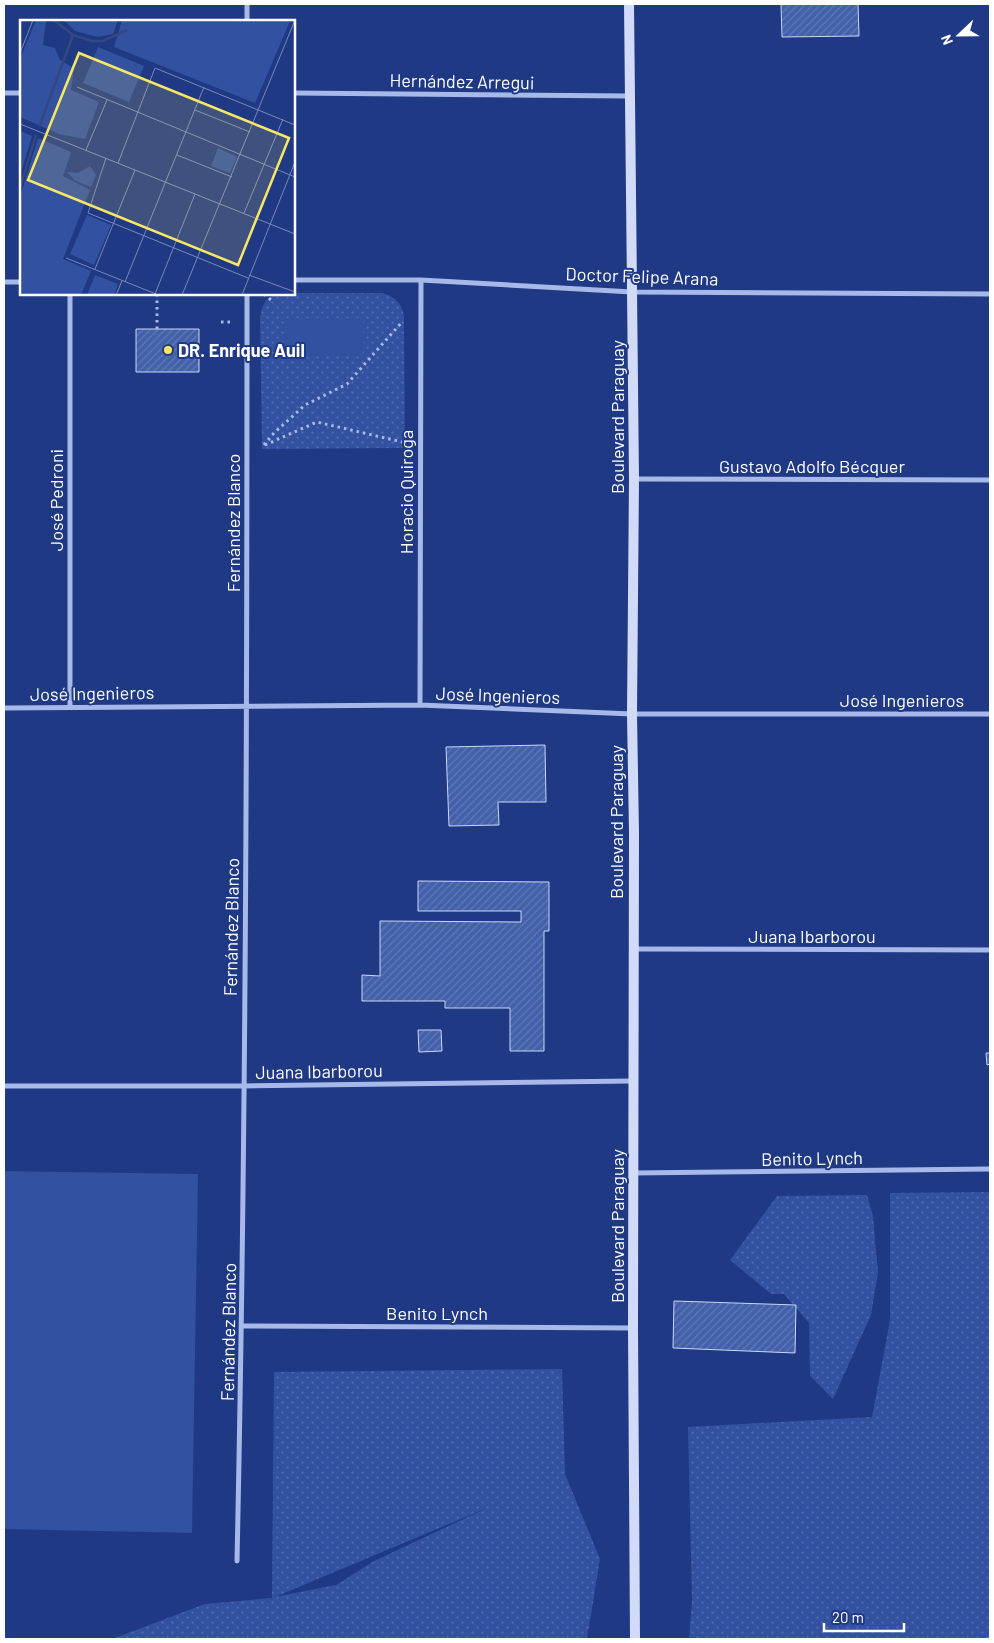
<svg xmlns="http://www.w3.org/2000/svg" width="994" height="1643" viewBox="0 0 994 1643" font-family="Barlow,sans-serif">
  <defs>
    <pattern id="grass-dots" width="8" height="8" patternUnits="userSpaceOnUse" patternTransform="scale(1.25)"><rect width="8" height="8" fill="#3251a1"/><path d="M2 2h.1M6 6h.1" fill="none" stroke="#516baf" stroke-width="1.8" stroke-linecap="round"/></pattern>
    <pattern id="building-hatch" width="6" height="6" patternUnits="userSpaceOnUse" patternTransform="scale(1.25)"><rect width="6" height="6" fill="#4360aa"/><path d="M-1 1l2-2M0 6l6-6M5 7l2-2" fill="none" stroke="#5f78b7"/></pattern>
  </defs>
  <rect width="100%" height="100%" fill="#1f3984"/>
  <path fill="url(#grass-dots)" fill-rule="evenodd" d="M294,293H381C395,296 402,303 404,317L405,448L262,449L260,317C265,291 274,296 294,293Z
    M990,1192V1639H689L692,1601L688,1427L872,1417L890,1320V1193Z
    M867,1195L873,1216L878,1272L871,1315L833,1399L810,1376L809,1323L784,1294H771L730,1260L777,1196Z
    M562,1369L565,1474L600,1559L587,1639H112L205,1604L272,1598L274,1372ZM487,1508L374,1561L336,1585L275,1597Z"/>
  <path fill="#3251a1" d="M286,318H363V355H286Z
    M4,1171L198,1174L192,1533L4,1529Z"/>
  <path fill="url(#building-hatch)" stroke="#cad7f7" d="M781,4H858L859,36L782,37Z
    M136,329H199V372H136Z
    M545,745L546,802H498L499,825L449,826L446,747Z
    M418,881L549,882V931H544V1051H510V1008H445V1001H362V975L380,976V921L521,922V911H418Z
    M418,1030H441L442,1051L419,1052Z
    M986,1053H990V1064L987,1065Z
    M674,1301L796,1305L795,1353L673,1348Z"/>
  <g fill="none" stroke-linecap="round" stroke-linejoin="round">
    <path stroke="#a6b9e9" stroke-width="3" stroke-dasharray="2.5 4" stroke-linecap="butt" d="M264,294L271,300
      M221,322H233
      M157,329V294
      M264,445L274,433L305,405L347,384L402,322
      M265,445L317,422L402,442"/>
    <path stroke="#a6b9e9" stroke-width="5" d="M247,21V4
      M4,93H21
      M294,93L629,96
      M294,280H421L632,292L990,294
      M4,282H21
      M634,479L990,480
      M420,705L421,280
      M70,707V294
      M4,708L420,705L632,714H990
      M634,949L990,950
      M4,1086H243L633,1081
      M634,1173L990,1169
      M242,1326L633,1328
      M237,1561C246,1139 247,716 247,294"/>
    <path stroke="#d1dbf7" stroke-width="10" d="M629,4L634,479L632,714L634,833L633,1328L635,1639"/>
  </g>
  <circle fill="#f8e765" stroke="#1f3984" stroke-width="2" cx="168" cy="350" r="5"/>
  <g text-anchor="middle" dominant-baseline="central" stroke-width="4" stroke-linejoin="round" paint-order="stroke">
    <g font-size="18" fill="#fff" stroke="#1f3984">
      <text transform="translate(462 81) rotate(1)">Hernández Arregui</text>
      <text transform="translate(642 276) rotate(2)">Doctor Felipe Arana</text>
      <text transform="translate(617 417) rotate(-90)">Boulevard Paraguay</text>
      <text x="812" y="466">Gustavo Adolfo Bécquer</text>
      <text transform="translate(406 492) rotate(-90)">Horacio Quiroga</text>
      <text transform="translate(56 500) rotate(-90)">José Pedroni</text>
      <text transform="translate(233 523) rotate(-90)">Fernández Blanco</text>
      <text transform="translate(92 693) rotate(-1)">José Ingenieros</text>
      <text transform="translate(498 695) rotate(2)">José Ingenieros</text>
      <text x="902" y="700">José Ingenieros</text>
      <text transform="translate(616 822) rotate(-90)">Boulevard Paraguay</text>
      <text transform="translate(231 927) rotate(-89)">Fernández Blanco</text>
      <text x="812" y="936">Juana Ibarborou</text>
      <text transform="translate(319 1071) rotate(-1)">Juana Ibarborou</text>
      <text transform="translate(812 1158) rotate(-1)">Benito Lynch</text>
      <text transform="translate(617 1226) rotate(-90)">Boulevard Paraguay</text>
      <text x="437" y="1313">Benito Lynch</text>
      <text transform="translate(228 1332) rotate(-89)">Fernández Blanco</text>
    </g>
    <g font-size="18" font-weight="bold" fill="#fff" stroke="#1f3984" text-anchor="start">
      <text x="178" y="350">DR. Enrique Auil</text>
    </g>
  </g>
  <g transform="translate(20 20)">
    <rect width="275" height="275" fill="#1f3984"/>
    <path d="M16,0H26L23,25L35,28L40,40L54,48L51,70L79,82L65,119L39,114L0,97V39ZM44,0H98L93,14L78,17L55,11ZM102,0L270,1L235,83L94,27ZM0,111L12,116L0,156ZM18,118L51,132L43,156L70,170L43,239L71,251L61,275H0V177ZM198,128L217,137L210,153L191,146ZM70,146L76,155L71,167L56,161L47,152L58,153ZM67,195L91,205L74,245L50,234ZM75,255L98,264L94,275H67Z" fill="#3251a1"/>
    <path d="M78,27L124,46L109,82L63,63ZM232,39L248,45L238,67L223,60ZM63,205L74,210L64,235L53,230Z" fill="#3251a1"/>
    <path fill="none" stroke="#34487f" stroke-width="2.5" d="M34,0L53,15M19,107L53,15L72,21H83L107,10M0,168L16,115"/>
    <path fill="none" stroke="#7988b5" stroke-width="1" d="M0,33L13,0M57,67L275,157M175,90L230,112M0,104L250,204M66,130L87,80M157,135L212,157M86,138L68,193L228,258M98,143L135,48L275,105M224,193L263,99M250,204L275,214M46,238L136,274M75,249L115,150M229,255L275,272M105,262L184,67M135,274L175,174M96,275L102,261M162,275L275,0M222,275L275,142"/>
    <path fill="#f8e765" fill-opacity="0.15" stroke="#f8e765" stroke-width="2.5" d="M59,33L269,118L218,245L8,160Z"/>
    <rect width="275" height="275" fill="none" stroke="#fff" stroke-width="2.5"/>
  </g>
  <rect width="994" height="1643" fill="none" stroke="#ffffff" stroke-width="10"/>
  <g transform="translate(959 35) rotate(248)" stroke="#1f3984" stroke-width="4" paint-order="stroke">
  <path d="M0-4L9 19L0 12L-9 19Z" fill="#ffffff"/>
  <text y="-8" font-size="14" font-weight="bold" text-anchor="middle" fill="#ffffff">N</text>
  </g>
  <path d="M824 1623v8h80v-8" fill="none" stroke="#ffffff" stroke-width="2.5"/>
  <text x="832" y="1623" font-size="15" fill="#ffffff" stroke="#1f3984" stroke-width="4" paint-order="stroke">20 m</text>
</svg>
